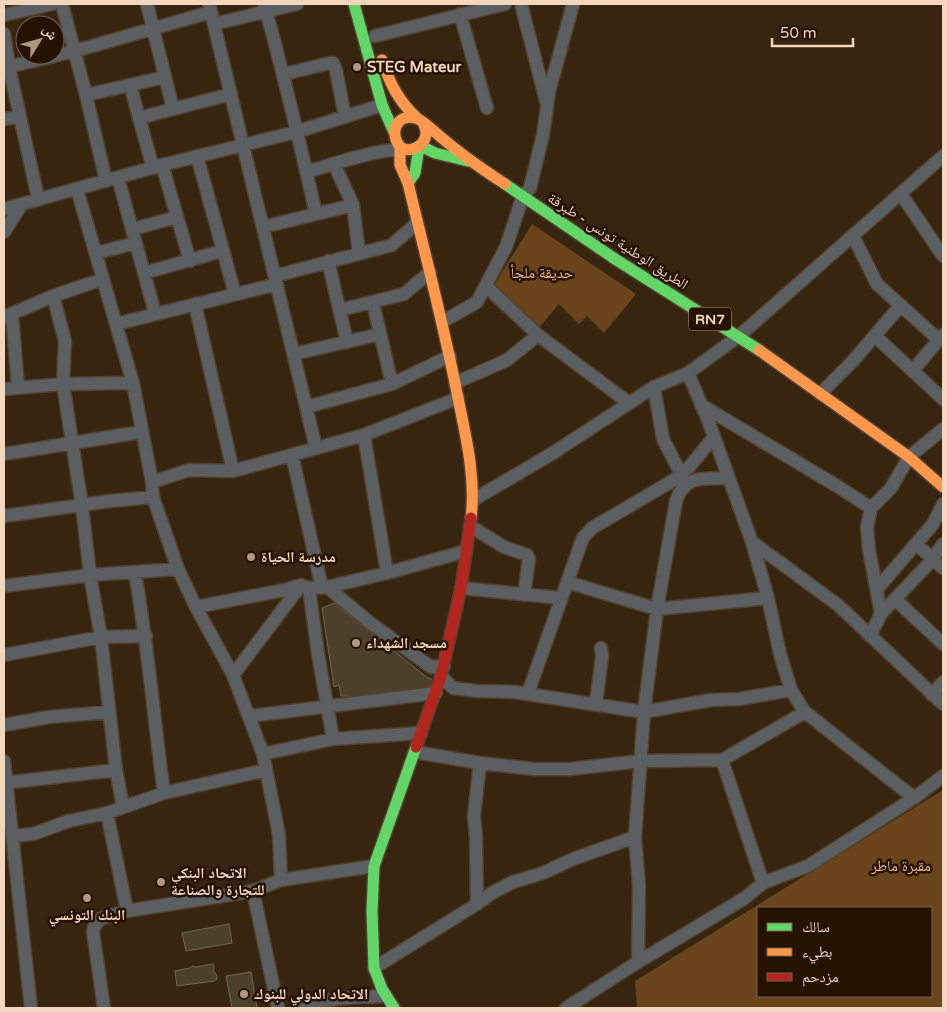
<svg xmlns="http://www.w3.org/2000/svg" width="947" height="1012" viewBox="0 0 947 1012" font-family="'Varela Round','Noto Naskh Arabic',sans-serif">
  <rect width="100%" height="100%" fill="#372510"/>
  <path fill="#6a451c" fill-rule="evenodd" d="M532,224L636,294L604,333L587,316L579,324L559,304L538,329L494,285Z
    M943,790V1008H637L635,981ZM758,908H931V996H758Z"/>
  <path fill="#4c3f2c" stroke="#756751" d="M334,603L428,678H430L434,682L426,689L349,701L347,696H341L339,685L334,687L322,608Z
    M229,924L232,943L186,951L182,933Z
    M213,964L214,966L213,970L217,976V979L214,981L177,986L175,971L190,968L192,966L196,967Z
    M251,972L257,1008H232L226,976Z"/>
  <g fill="none" stroke-linecap="round" stroke-linejoin="round">
    <defs>
      <path id="street" d="M62,4L86,95L106,181
        M147,4L173,109
        M209,4L316,448
        M264,4C284,73 300,144 316,214
        M521,4L546,101
        M460,14L487,108
        M4,15L52,4
        M214,24L297,4
        M4,34L9,67L38,198
        M375,36L505,4
        M4,68L75,51L211,12
        M284,74L330,63H333L336,70L345,117
        M130,85L153,168
        M86,95L165,77
        M139,118L231,94
        M4,119L20,117
        M197,156L235,294
        M334,164L353,205L359,253
        M162,165L190,261
        M306,172C324,167 386,146 399,151
        M118,178L155,313
        M77,189L133,383L152,482L153,497L178,569L196,607L233,675L263,754L279,835L281,880
        M901,194L943,256
        M4,209L162,165L296,132L382,105
        M263,227L353,205
        M133,229L177,217
        M4,232L22,204
        M853,236L877,284L939,340
        M96,253L136,243
        M328,261L347,342
        M144,273L222,251
        M275,276L392,245L417,223
        M486,286L538,335L629,403
        M53,296L65,341L63,384L82,506L90,575L101,637L116,770L123,807
        M373,303L392,384
        M195,304L233,471
        M340,310L404,294L430,272
        M12,314L18,387
        M4,317L53,296L103,279
        M442,322L477,302L506,247L523,196L530,188L543,135L549,92L573,4
        M116,324L277,284
        M875,336L943,399
        M294,354L380,334
        M913,370L943,335
        M688,373L708,420L752,542L768,598L780,654L791,690L805,712L914,798
        M455,383L507,360L538,335
        M654,387L663,439L681,474
        M4,389L63,384L133,383
        M820,394L852,362L901,305
        M701,405L837,486L871,508
        M306,407L392,384L450,356
        M364,435L387,573
        M4,454L141,432
        M292,455L322,588
        M152,482L189,470L233,471L364,435L458,398
        M473,500L553,453L654,387L688,373L739,336L943,156
        M4,516L110,501L153,497
        M470,526L504,547L527,555L529,559L524,595
        M752,542L838,605L943,704
        M916,544L943,568
        M135,573C148,646 154,720 164,793
        M567,582L657,609L768,598
        M4,586L90,575L178,569
        M327,587L369,622L431,667L444,666
        M309,588L318,654L333,739
        M461,588L561,598
        M877,589L933,524L943,504
        M895,599L943,644
        M196,607L284,590L301,585L309,588L327,587L387,573L466,551
        M881,614L933,559L943,544
        M870,636L881,614L869,550L867,527L871,508L891,488L909,457L943,429
        M4,655L101,637L146,636
        M233,675L301,585
        M441,676L453,688L477,691L515,692L644,712L711,700L739,699L791,690
        M528,693L581,543L583,538L592,528L674,480L690,466L714,437
        M932,695L943,682
        M596,704L602,656L601,648
        M250,716L436,693
        M4,725L49,717L109,712
        M415,752L480,763L534,769H570L641,761L722,760L805,712
        M263,754L333,739L421,733
        M722,760L763,883
        M4,761L31,1008
        M4,783L116,770
        M107,813L127,911
        M12,836L33,834L69,821L107,813L164,793L266,770
        M253,891L278,1008
        M477,904L476,837L474,816L480,763
        M638,962L639,886L635,837L644,712L657,609L676,501C685,474 704,479 728,478
        M374,968L477,904L492,893L513,882L543,873L573,859L635,837
        M104,1008L93,932L94,927L100,919L127,911L253,891L281,880L374,866
        M302,1008C328,997 358,997 386,996
        M566,1008L638,962L745,898L763,883L808,866L914,798L943,776"/>
      <path id="fast" d="M354,4L382,105L394,132
        M421,146L435,153L468,161
        M408,183L415,173L419,147
        M505,184L612,257L759,350
        M394,1008L382,989L374,968L372,911L374,866L416,747"/>
      <path id="slow" d="M382,60C390,84 399,102 418,119
        M424,125C434,145 404,159 397,142C390,127 401,112 418,119C425,122 441,138 448,143C466,158 485,171 505,184
        M400,147V165L408,183C425,254 444,326 458,398C466,437 476,478 471,518
        M759,350L909,457L943,487"/>
      <path id="jam" d="M416,747L441,676L461,588L471,518"/>
    </defs>
    <use href="#street" stroke="#52412f" stroke-width="15"/>
    <use href="#fast" stroke="#52412f" stroke-width="14"/>
    <use href="#slow" stroke="#52412f" stroke-width="14"/>
    <use href="#jam" stroke="#52412f" stroke-width="14"/>
    <use href="#street" stroke="#5b5f62" stroke-width="12"/>
    <use href="#fast" stroke="#63d668" stroke-width="11"/>
    <use href="#slow" stroke="#ff974d" stroke-width="11"/>
    <use href="#jam" stroke="#b3261e" stroke-width="11"/>
  </g>
  <g fill="#b19981" stroke="#251201" stroke-width="2">
    <circle cx="357" cy="67" r="5"/>
    <circle cx="251" cy="557" r="5"/>
    <circle cx="356" cy="643" r="5"/>
    <circle cx="161" cy="882" r="5"/>
    <circle cx="87" cy="898" r="5"/>
    <circle cx="244" cy="994" r="5"/>
  </g>
  <g text-anchor="middle" dominant-baseline="central" stroke-width="5" stroke-linejoin="round" paint-order="stroke">
    <rect fill="#251201" stroke="#b49c85" stroke-width="1" x="689" y="307.5" width="42" height="23" rx="4"/>
    <g font-size="14" font-weight="bold" fill="#f2d7be">
      <text x="710" y="319">RN7</text>
    </g>
    <g font-size="15" font-weight="bold" fill="#f2d7be" stroke="#251201" text-anchor="start">
      <text x="367" y="67">STEG Mateur</text>
      <text x="261" y="557">مدرسة الحياة</text>
      <text x="366" y="643">مسجد الشهداء</text>
      <text x="171" y="873">الاتحاد البنكي<tspan x="171" dy="17">للتجارة والصناعة</tspan></text>
      <text x="87" y="915" text-anchor="middle">البنك التونسي</text>
      <text x="254" y="994">الاتحاد الدولي للبنوك</text>
    </g>
    <g font-size="15" fill="#f2d7be" stroke="#251201">
      <text transform="translate(618 241) rotate(33)">الطريق الوطنية تونس - طبرقة</text>
    </g>
    <g font-size="15" fill="#f3b982" stroke="#251201">
      <text x="542" y="273">حديقة ملجأ</text>
      <text x="901" y="866">مقبرة ماطر</text>
    </g>
  </g>
  <rect width="947" height="1012" fill="none" stroke="#f2d7be" stroke-width="10"/>
  <rect x="757" y="907" width="175" height="90" fill="#251201" stroke="#77614d"/>
  <rect x="767" y="923" width="25" height="8" fill="#63d668" stroke="#77614d"/>
  <text x="802" y="932" font-size="15" fill="#f2d7be">سالك</text>
  <rect x="767" y="948" width="25" height="8" fill="#ff974d" stroke="#77614d"/>
  <text x="802" y="957" font-size="15" fill="#f2d7be">بطيء</text>
  <rect x="767" y="973" width="25" height="8" fill="#b3261e" stroke="#77614d"/>
  <text x="802" y="982" font-size="15" fill="#f2d7be">مزدحم</text>
  <g transform="translate(40 40) rotate(53)"><circle r="24" fill="#251201" stroke="#77614d"/>
  <path d="M0-4L9 19L0 12L-9 19Z" fill="#b19981"/>
  <text y="-8" font-size="14" font-weight="bold" text-anchor="middle" fill="#f2d7be">ش</text>
  </g>
  <path d="M772 38v8h81v-8" fill="none" stroke="#f2d7be" stroke-width="2.5"/>
  <text x="780" y="38" font-size="15" fill="#f2d7be" stroke="#251201" stroke-width="4" paint-order="stroke">50 m</text>
</svg>
